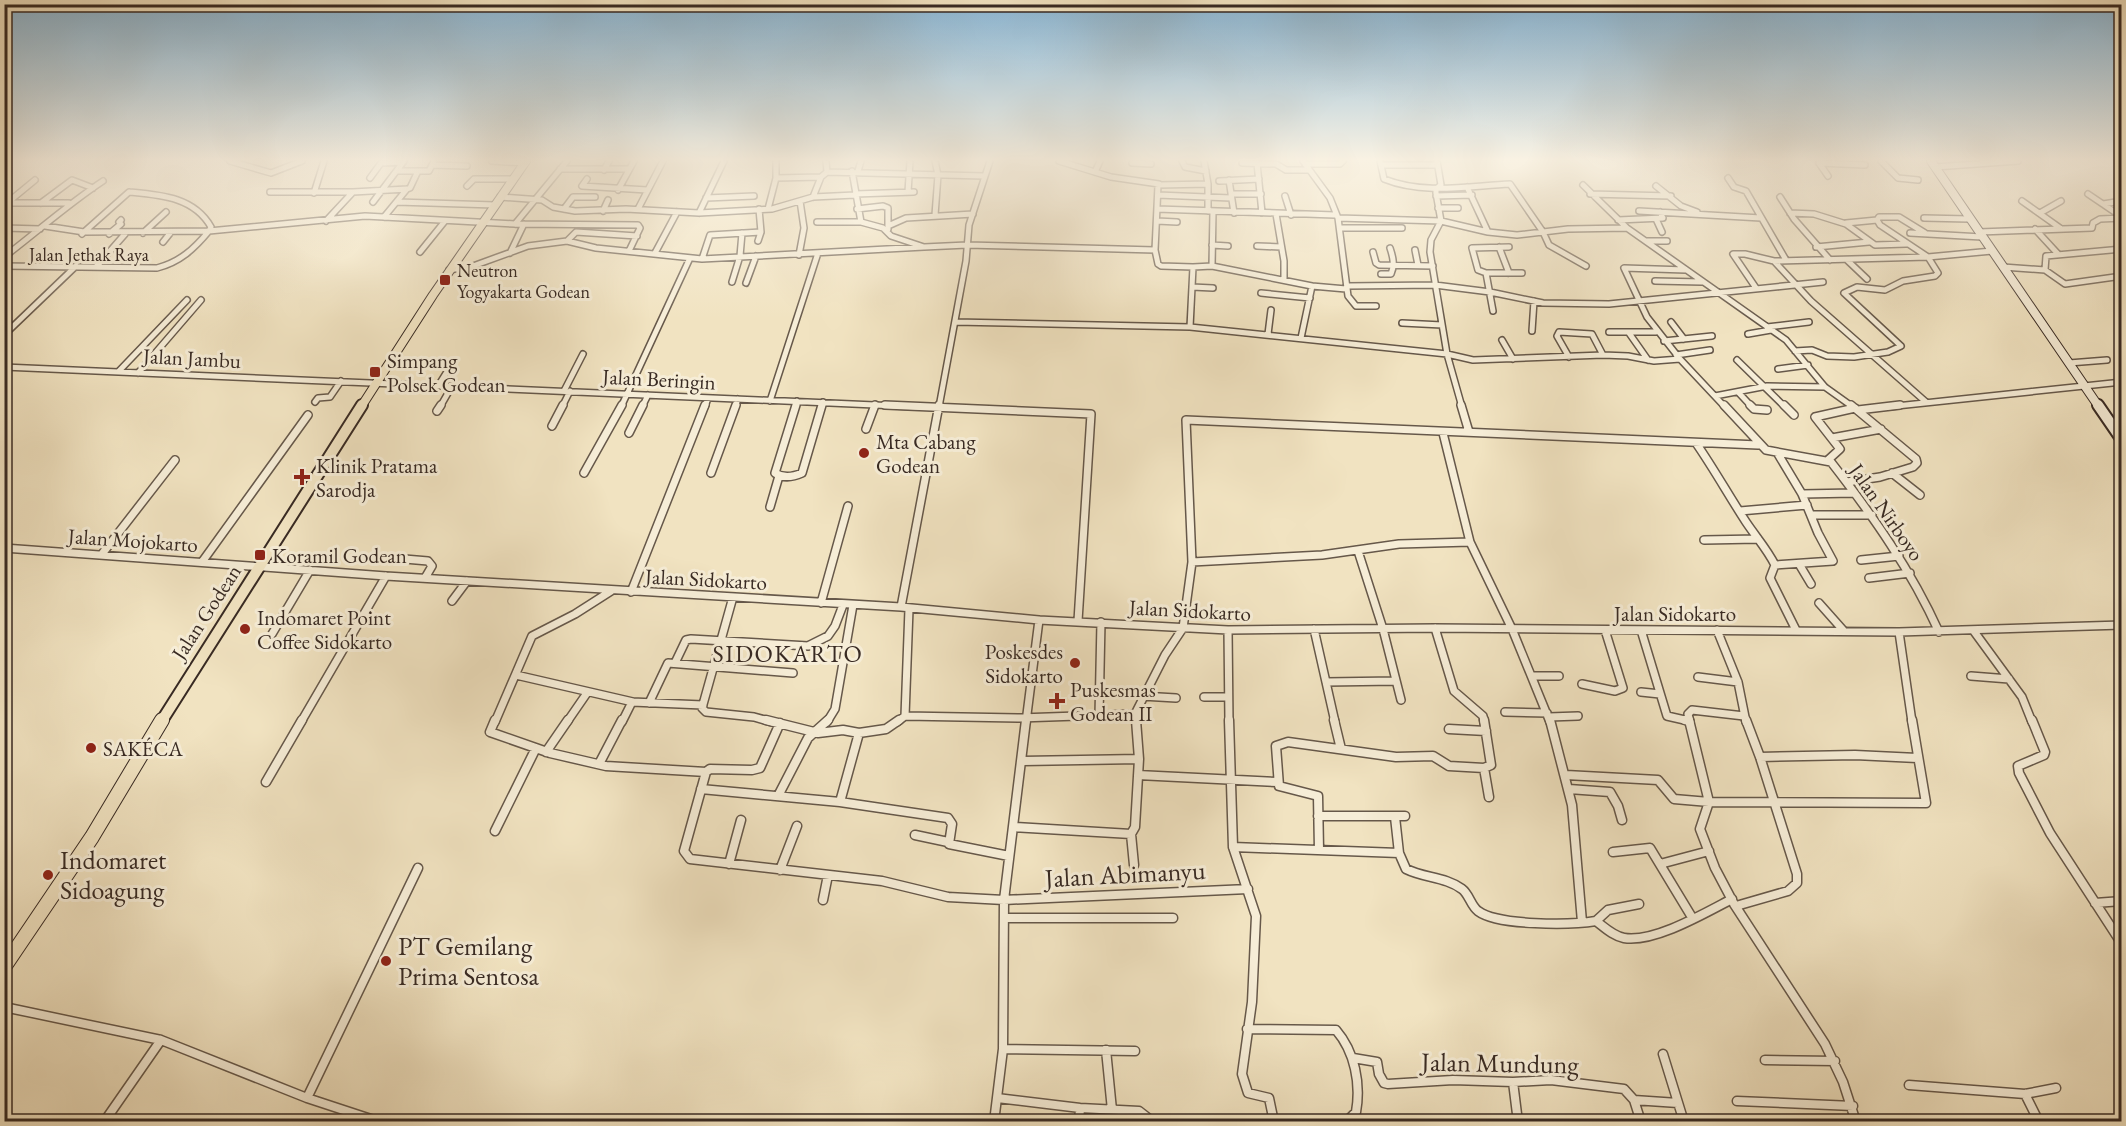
<svg xmlns="http://www.w3.org/2000/svg" width="2126" height="1126" viewBox="0 0 2126 1126" font-family="'EB Garamond',serif">
  <rect width="100%" height="100%" fill="#f1e3c1"/>
  <filter id="stains"><feTurbulence type="fractalNoise" baseFrequency=".00333" numOctaves="4"/><feColorMatrix values="0 0 0 0 .2 0 0 0 0 .09 0 0 0 0 .02 0 0 0 .5 -.17"/></filter>
  <radialGradient id="worn" r=".72"><stop offset=".6" stop-color="#630" stop-opacity="0"/><stop offset="1" stop-color="#630" stop-opacity=".3"/></radialGradient>
  <g fill="none" stroke-linecap="round" stroke-linejoin="round">
    <defs>
      <path id="minor-far2" d="M230,161L271,173L302,161
        M492,161L524,163
        M935,161L938,175L935,215
        M1059,161L1111,177L1159,184
        M1182,161L1185,167L1206,171
        M1204,161L1208,184V211
        M1303,161L1330,198L1338,218L1348,296L1356,306H1376
        M1380,161L1384,179C1424,195 1468,186 1510,184L1543,232L1549,245L1586,266
        M1437,161L1441,185L1436,189V193L1441,221L1431,240L1430,252L1447,354L1462,407
        M1881,161L1898,178L1918,180
        M1132,163L1151,164
        M1242,163L1276,164L1286,170H1309
        M1257,163L1262,213
        M1819,163L1865,165
        M1819,163L1828,176
        M1305,164H1340L1343,161
        M432,165L467,166
        M1381,165H1437
        M1935,167L2018,161
        M560,169H629
        M604,170L609,161
        M397,171H429L434,161
        M852,171L861,222L883,228L891,236L924,247L967,245L1155,250L1158,264L1161,266L1193,267L1190,327
        M858,171L861,161
        M827,172L984,176
        M1095,172L1100,161
        M370,178L381,163L403,162
        M776,178L821,177
        M1728,178L1734,187L1746,191L1786,260
        M587,179L582,186L647,190
        M1229,180L1234,213
        M1219,181L1259,179
        M1583,185L1627,228
        M467,186L474,179H513
        M1656,186L1681,206L1697,212
        M407,189L410,188L418,171
        M618,190L634,161
        M129,192C161,195 194,197 211,227L209,231L84,232Z
        M270,192H353
        M908,192L910,161
        M314,193L324,161
        M855,194L914,192
        M1231,194H1261
        M1590,194L1671,196
        M2088,194L2122,217
        M1158,195L1231,198
        M1285,196L1291,215
        M1436,196L1472,195
        M500,197L542,200L553,207L575,211L626,209L699,213L772,209L813,197L855,195
        M813,197L821,177L827,172L826,161
        M1780,197L1794,219L1830,260
        M706,198L754,196
        M2022,201L2060,228
        M373,202L404,161
        M397,202L495,205
        M4,203H69
        M7,203L35,180
        M41,203L72,180L93,188
        M2103,204L2122,201
        M1438,208H1458
        M564,209L573,197H595
        M638,209L663,161
        M768,209L776,178V161
        M857,209L883,206L888,208V229
        M1157,209L1335,215
        M603,211L608,200
        M1639,211L1761,218
        M699,213L724,161
        M1790,213L1814,214L1846,224L1875,245L1906,244
        M2040,213L2061,201
        M1276,214L1284,261V280
        M1338,218L1441,221L1488,232L1467,187
        M1924,218L1969,219
        M1656,219L1662,232
        M1618,220L1663,218L1660,212
        M326,221L353,192L407,189L384,217
        M1157,221L1177,222
        M817,222H861
        M1846,223L1877,220L1879,217H1899L1925,233
        M515,224L567,161
        M45,226L84,232
        M888,226L906,218L973,214
        M4,228L40,229
        M1340,228H1402
        M2035,229L2058,254
        M1488,232L1517,235L1568,229L1627,228L1786,340L1825,387L1853,407
        M1979,232L2092,228L2093,223L2100,219L2122,218
        M143,233L166,212
        M1910,233L1982,237
        M82,234L84,232
        M109,234L121,224L119,222L121,220
        M567,241L576,232L637,236
        M758,241L761,232L759,209
        M1646,241H1667
        M163,242L171,232
        M1212,245L1228,246
        M1257,246L1281,247
        M1499,247L1509,273
        M1816,247L1869,242
        M1155,250L1158,185L1208,184
        M1415,250L1418,265
        M420,252L445,221
        M1373,252L1376,263L1379,265L1433,266
        M510,253L524,224
        M655,253L677,212
        M799,255L804,228L800,201
        M4,257C37,232 68,204 103,181
        M702,259L710,235L761,232
        M1847,260L1867,279
        M4,266L157,268C180,262 194,249 209,231L365,216L515,224L638,225L640,228L629,251
        M1212,266L1213,212
        M96,267L125,234
        M1193,267L1212,266L1312,286L1346,289
        M2003,267L2045,270L2065,284L2122,276
        M449,270L473,266L528,246L567,241L596,248L702,259L924,247
        M2045,270L2046,256L2122,249
        M1486,273L1478,270L1472,248L1509,247
        M1381,274H1391C1395,265 1393,257 1390,248
        M1655,281L1702,282
        M732,282L740,256L742,233
        M746,283L756,256
        M1348,286L1435,285L1490,292L1543,303L1609,304L1823,282
        M1192,287L1213,288
        M1756,288L1733,254H1745L1774,261
        M1261,293L1310,298
        M1493,311L1486,273H1522
        M955,322L1190,327L1447,354L1473,360L1603,355L1628,356L1654,361L1680,359L1725,407
        M1671,322L1684,339
        M1402,323L1442,325
        M1767,327L1809,322
        M1532,331L1534,301
        M1609,332H1656
        M1629,333L1648,360
        M1268,334L1271,310
        M1748,334L1771,330
        M4,335L76,266
        M1301,338L1312,286
        M1502,340L1513,359
        M1664,341L1712,336
        M1795,351L1812,350L1827,356L1854,357L1888,352L1901,346L1844,293L1857,287L1885,290L1903,281L1935,276L1938,273L1928,257L1880,225L1877,220
        M1676,355L1710,350
        M1569,357L1557,336L1559,332L1592,334L1603,355
        M1680,359L1647,317L1624,268L1686,270
        M1737,360L1785,407
        M2069,363L2107,360
        M4,367L920,407
        M1778,369L1808,365
        M119,371L187,300
        M138,373L201,300
        M438,386L453,362
        M564,391L583,354
        M1738,392L1752,407
        M1715,396L1767,386L1825,387
        M770,401L818,253
        M315,402L318,398L330,397L341,381
        M1926,402L1811,301L1774,261L1928,257L1992,251
        M440,407L452,386
        M562,407L570,391
        M621,407L690,258
        M642,407L648,395
        M705,407L708,398
        M735,407L738,399
        M795,407L797,401
        M822,407L823,402
        M939,407L966,261L969,225L990,161
        M1887,407L2122,382"/>
      <path id="minor-far1" d="M796,405L775,473C784,479 793,477 802,473L822,405
        M885,405L1091,414L1078,621
        M1461,405L1469,432
        M1724,405L1766,450L1831,462C1873,516 1911,570 1939,632
        M1750,405L1754,409L1767,410
        M1784,405L1794,415
        M1858,410L1900,405
        M437,411L441,405
        M552,426L563,405
        M866,429L875,405
        M629,433L643,405
        M1443,433L1470,542L1512,629L1550,722
        M1832,438L1881,429
        M1696,443C1714,469 1729,496 1746,522C1756,537 1767,549 1775,565
        M1778,454L1802,494L1818,533L1833,561L1775,565L1770,578L1796,630
        M1828,460L1840,449L1815,417L1855,408
        M584,473L622,405
        M711,473L736,405
        M1892,473L1920,495
        M1847,482L1880,477L1913,467L1917,463L1916,459L1851,405
        M1802,494L1854,493
        M770,507L779,476
        M1740,511L1807,505
        M1811,515H1872
        M1704,540L1758,539
        M4,548L386,576L901,607L1039,620L1228,630L1435,628L1899,632L2122,625
        M1358,551L1383,629L1401,700
        M102,554L175,460
        M393,558L428,561L432,566L425,578
        M1861,560L1899,556
        M202,562L308,415
        M1192,562L1322,555L1399,544L1470,542
        M1799,564L1811,584
        M1869,578L1910,573
        M631,592L705,405
        M733,597L702,708L706,712L754,717L772,722
        M452,601L467,581
        M821,603L848,506
        M1819,603L1843,630
        M901,607L939,405
        M1435,628L1454,691L1483,716L1484,722
        M1314,629L1335,722
        M1228,630L1229,722
        M1641,630L1667,716L1689,721
        M1717,630L1738,682L1746,722
        M1973,630L2022,697L2032,722
        M1899,632L1912,722
        M272,634L310,570
        M675,663L686,640L691,639L808,646L828,636L835,626L843,605
        M516,675L633,702
        M1532,676H1559
        M1971,676L2009,679
        M1698,677L1738,682
        M1326,682L1396,681
        M1582,684L1615,691L1623,688L1605,630
        M1641,692L1660,694
        M1142,696L1176,698
        M1204,697H1228
        M649,703L668,663L793,673
        M1505,712L1547,713
        M905,716L909,609
        M1099,716L1101,622
        M1549,717L1578,716
        M301,722L386,576
        M495,722L532,636L575,614L611,591
        M567,722L587,693
        M622,722L632,702L703,705
        M827,722L835,709L853,605
        M897,722L905,716L1020,718L1135,714
        M1026,722L1039,620
        M1136,722L1135,714L1165,655L1183,628L1192,562L1186,420L1758,445
        M1690,722L1688,714L1692,710L1744,716"/>
      <path id="minor" d="M495,720L490,732L550,753L606,766L706,772
        M766,720L818,733L843,730L859,733L886,729L899,720
        M1229,720L1233,847L1399,853
        M1334,720L1341,749
        M1550,720L1572,805L1582,922
        M1685,720L1689,721
        M1689,720L1709,802L1700,829L1715,868L1734,904L1825,1044L1843,1082L1856,1122
        M2032,720L2045,752L2044,755L2018,766L2019,773L2050,833L2122,944
        M780,723L760,768L752,770L710,769L706,772L684,851L690,859L882,881L948,897L1004,900L1248,889
        M1449,729L1486,731
        M546,752L568,720
        M1760,757L1855,755L1917,758
        M1023,761L1139,759
        M599,764L622,720
        M1484,768L1489,797
        M1138,775L1277,782
        M1566,775L1658,780L1674,799L1709,802L1926,803L1912,720
        M266,782L302,720
        M701,789L840,802L948,818L952,824L949,844L1009,856
        M1569,789L1610,792L1618,806L1622,820
        M778,796L808,738L828,720
        M840,802L859,733
        M1318,816H1405
        M1395,817L1399,853L1406,869C1424,878 1446,877 1462,889C1469,894 1471,906 1478,911C1498,926 1571,925 1596,921C1604,927 1613,936 1624,938C1654,943 1705,913 1732,899
        M1014,827L1131,834
        M495,831L536,748
        M915,835L948,842
        M1233,847L1256,916L1252,1002L1242,1074L1248,1093L1269,1098L1274,1122
        M1319,850L1318,796L1279,786L1276,746L1288,742L1396,757L1433,756L1449,766L1484,768L1491,765L1484,720
        M1613,852L1650,848L1693,919
        M729,864L741,820
        M1660,864L1709,851
        M1134,865L1131,834L1135,827L1139,759L1136,720
        M780,870L797,826
        M823,900L828,875
        M2095,903L2122,901
        M1736,906L1788,891L1797,883V874L1760,757L1746,720
        M1004,918H1173
        M1596,921L1608,910L1639,904
        M4,1007L161,1040L307,1098L418,868
        M1247,1029L1336,1030C1355,1052 1361,1084 1356,1112L1346,1122
        M1003,1049L1135,1051
        M1106,1050L1112,1110
        M1663,1054L1684,1122
        M1353,1058L1377,1062L1379,1074L1384,1083L1388,1084L1453,1080L1513,1082L1551,1080L1624,1089L1634,1100L1641,1122
        M1765,1060L1835,1061
        M1513,1082L1518,1122
        M1909,1085L2025,1094L2056,1088
        M2025,1094L2039,1122
        M307,1098L380,1122
        M997,1098L1080,1108L1139,1111L1148,1118L1149,1122
        M1634,1100L1678,1103
        M1737,1101L1853,1106
        M104,1122L161,1040
        M994,1122L1003,1049L1004,900L1026,720
        M1079,1122L1080,1108"/>
      <path id="secondary-far1" d="M1931,161L2099,407"/>
      <path id="secondary" d="M2098,405L2122,440"/>
      <path id="primary-far2" d="M361,407L433,295L526,161"/>
      <path id="primary-far1" d="M161,722L362,405"/>
      <path id="primary" d="M4,967L92,837L162,720"/>
    </defs>
    <use href="#minor-far2" stroke="#66584a" stroke-width="8"/>
    <use href="#minor-far1" stroke="#66584a" stroke-width="10"/>
    <use href="#minor" stroke="#66584a" stroke-width="11"/>
    <use href="#secondary-far1" stroke="#382a23" stroke-width="10"/>
    <use href="#secondary" stroke="#382a23" stroke-width="14"/>
    <use href="#primary-far2" stroke="#382a23" stroke-width="10"/>
    <use href="#primary-far1" stroke="#382a23" stroke-width="14"/>
    <use href="#primary" stroke="#382a23" stroke-width="16"/>
    <use href="#minor-far2" stroke="#f6edd7" stroke-width="5"/>
    <use href="#minor-far1" stroke="#f6edd7" stroke-width="7"/>
    <use href="#minor" stroke="#f6edd7" stroke-width="8"/>
    <use href="#secondary-far1" stroke="#f6edd7" stroke-width="8"/>
    <use href="#secondary" stroke="#f6edd7" stroke-width="10"/>
    <use href="#primary-far2" stroke="#f1e3c1" stroke-width="8"/>
    <use href="#primary-far1" stroke="#f1e3c1" stroke-width="10"/>
    <use href="#primary" stroke="#f1e3c1" stroke-width="14"/>
  </g>
  <linearGradient id="sky" x2="0" y2="1"><stop stop-color="#8ab7d6"/><stop offset="0.5" stop-color="#f9f2e3"/><stop offset="1" stop-color="#f9f2e3" stop-opacity="0"/></linearGradient>
  <rect width="2126" height="319" fill="url(#sky)"/>
  <g fill="#8f2418" stroke="#f6edd7" stroke-width="2">
    <rect x="439" y="274" width="12" height="12" rx="3"/>
    <rect x="369" y="366" width="12" height="12" rx="3"/>
    <circle cx="864" cy="453" r="6"/>
    <path d="M299 468h6v6h6v6h-6v6h-6v-6h-6v-6h6z"/>
    <rect x="254" y="549" width="12" height="12" rx="3"/>
    <circle cx="245" cy="629" r="6"/>
    <circle cx="1075" cy="663" r="6"/>
    <path d="M1054 692h6v6h6v6h-6v6h-6v-6h-6v-6h6z"/>
    <circle cx="91" cy="748" r="6"/>
    <circle cx="48" cy="875" r="6"/>
    <circle cx="386" cy="961" r="6"/>
  </g>
  <g text-anchor="middle" dominant-baseline="central" stroke-width="6" stroke-linejoin="round" paint-order="stroke">
    <g font-size="18" fill="#382a23" stroke="#f6edd7">
      <text x="89" y="254">Jalan Jethak Raya</text>
    </g>
    <g font-size="18" fill="#382a23" stroke="#f6edd7" text-anchor="start">
      <text x="457" y="270">Neutron<tspan x="457" dy="21">Yogyakarta Godean</tspan></text>
    </g>
    <g font-size="21" fill="#382a23" stroke="#f6edd7">
      <text transform="translate(192 358) rotate(3)">Jalan Jambu</text>
      <text transform="translate(659 379) rotate(3)">Jalan Beringin</text>
      <text transform="translate(1887 512) rotate(55)">Jalan Nirboyo</text>
      <text transform="translate(133 540) rotate(4)">Jalan Mojokarto</text>
      <text transform="translate(706 579) rotate(3)">Jalan Sidokarto</text>
      <text transform="translate(1190 610) rotate(3)">Jalan Sidokarto</text>
      <text transform="translate(206 612) rotate(-57)">Jalan Godean</text>
      <text x="1675" y="613">Jalan Sidokarto</text>
    </g>
    <g font-size="21" fill="#382a23" stroke="#f6edd7" text-anchor="start">
      <text x="387" y="360">Simpang<tspan x="387" dy="24">Polsek Godean</tspan></text>
      <text x="876" y="441">Mta Cabang<tspan x="876" dy="24">Godean</tspan></text>
      <text x="316" y="465">Klinik Pratama<tspan x="316" dy="24">Sarodja</tspan></text>
      <text x="272" y="555">Koramil Godean</text>
      <text x="257" y="617">Indomaret Point<tspan x="257" dy="24">Coffee Sidokarto</tspan></text>
      <text x="1063" y="651" text-anchor="end">Poskesdes<tspan x="1063" dy="24">Sidokarto</tspan></text>
      <text x="1070" y="689">Puskesmas<tspan x="1070" dy="24">Godean II</tspan></text>
      <text x="103" y="748">SAKÉCA</text>
    </g>
    <g font-size="24" letter-spacing="1.5" fill="#382a23" stroke="#f6edd7">
      <text x="788" y="653">SIDOKARTO</text>
    </g>
    <g font-size="26" fill="#382a23" stroke="#f6edd7" text-anchor="start">
      <text x="60" y="860">Indomaret<tspan x="60" dy="30">Sidoagung</tspan></text>
      <text x="398" y="946">PT Gemilang<tspan x="398" dy="30">Prima Sentosa</tspan></text>
    </g>
    <g font-size="26" fill="#382a23" stroke="#f6edd7">
      <text transform="translate(1125 874) rotate(-3)">Jalan Abimanyu</text>
      <text transform="translate(1500 1063) rotate(1)">Jalan Mundung</text>
    </g>
  </g>
  <rect width="2126" height="1126" fill="none" stroke="#f1e3c1" stroke-width="24"/>
  <rect x="6" y="6" width="2114" height="1114" fill="none" stroke="#382a23" stroke-width="3"/>
  <rect x="12" y="12" width="2102" height="1102" fill="none" stroke="#382a23" stroke-width="1.5"/>
  <rect width="100%" height="100%" filter="url(#stains)"/>
  <rect width="100%" height="100%" fill="url(#worn)"/>
</svg>
